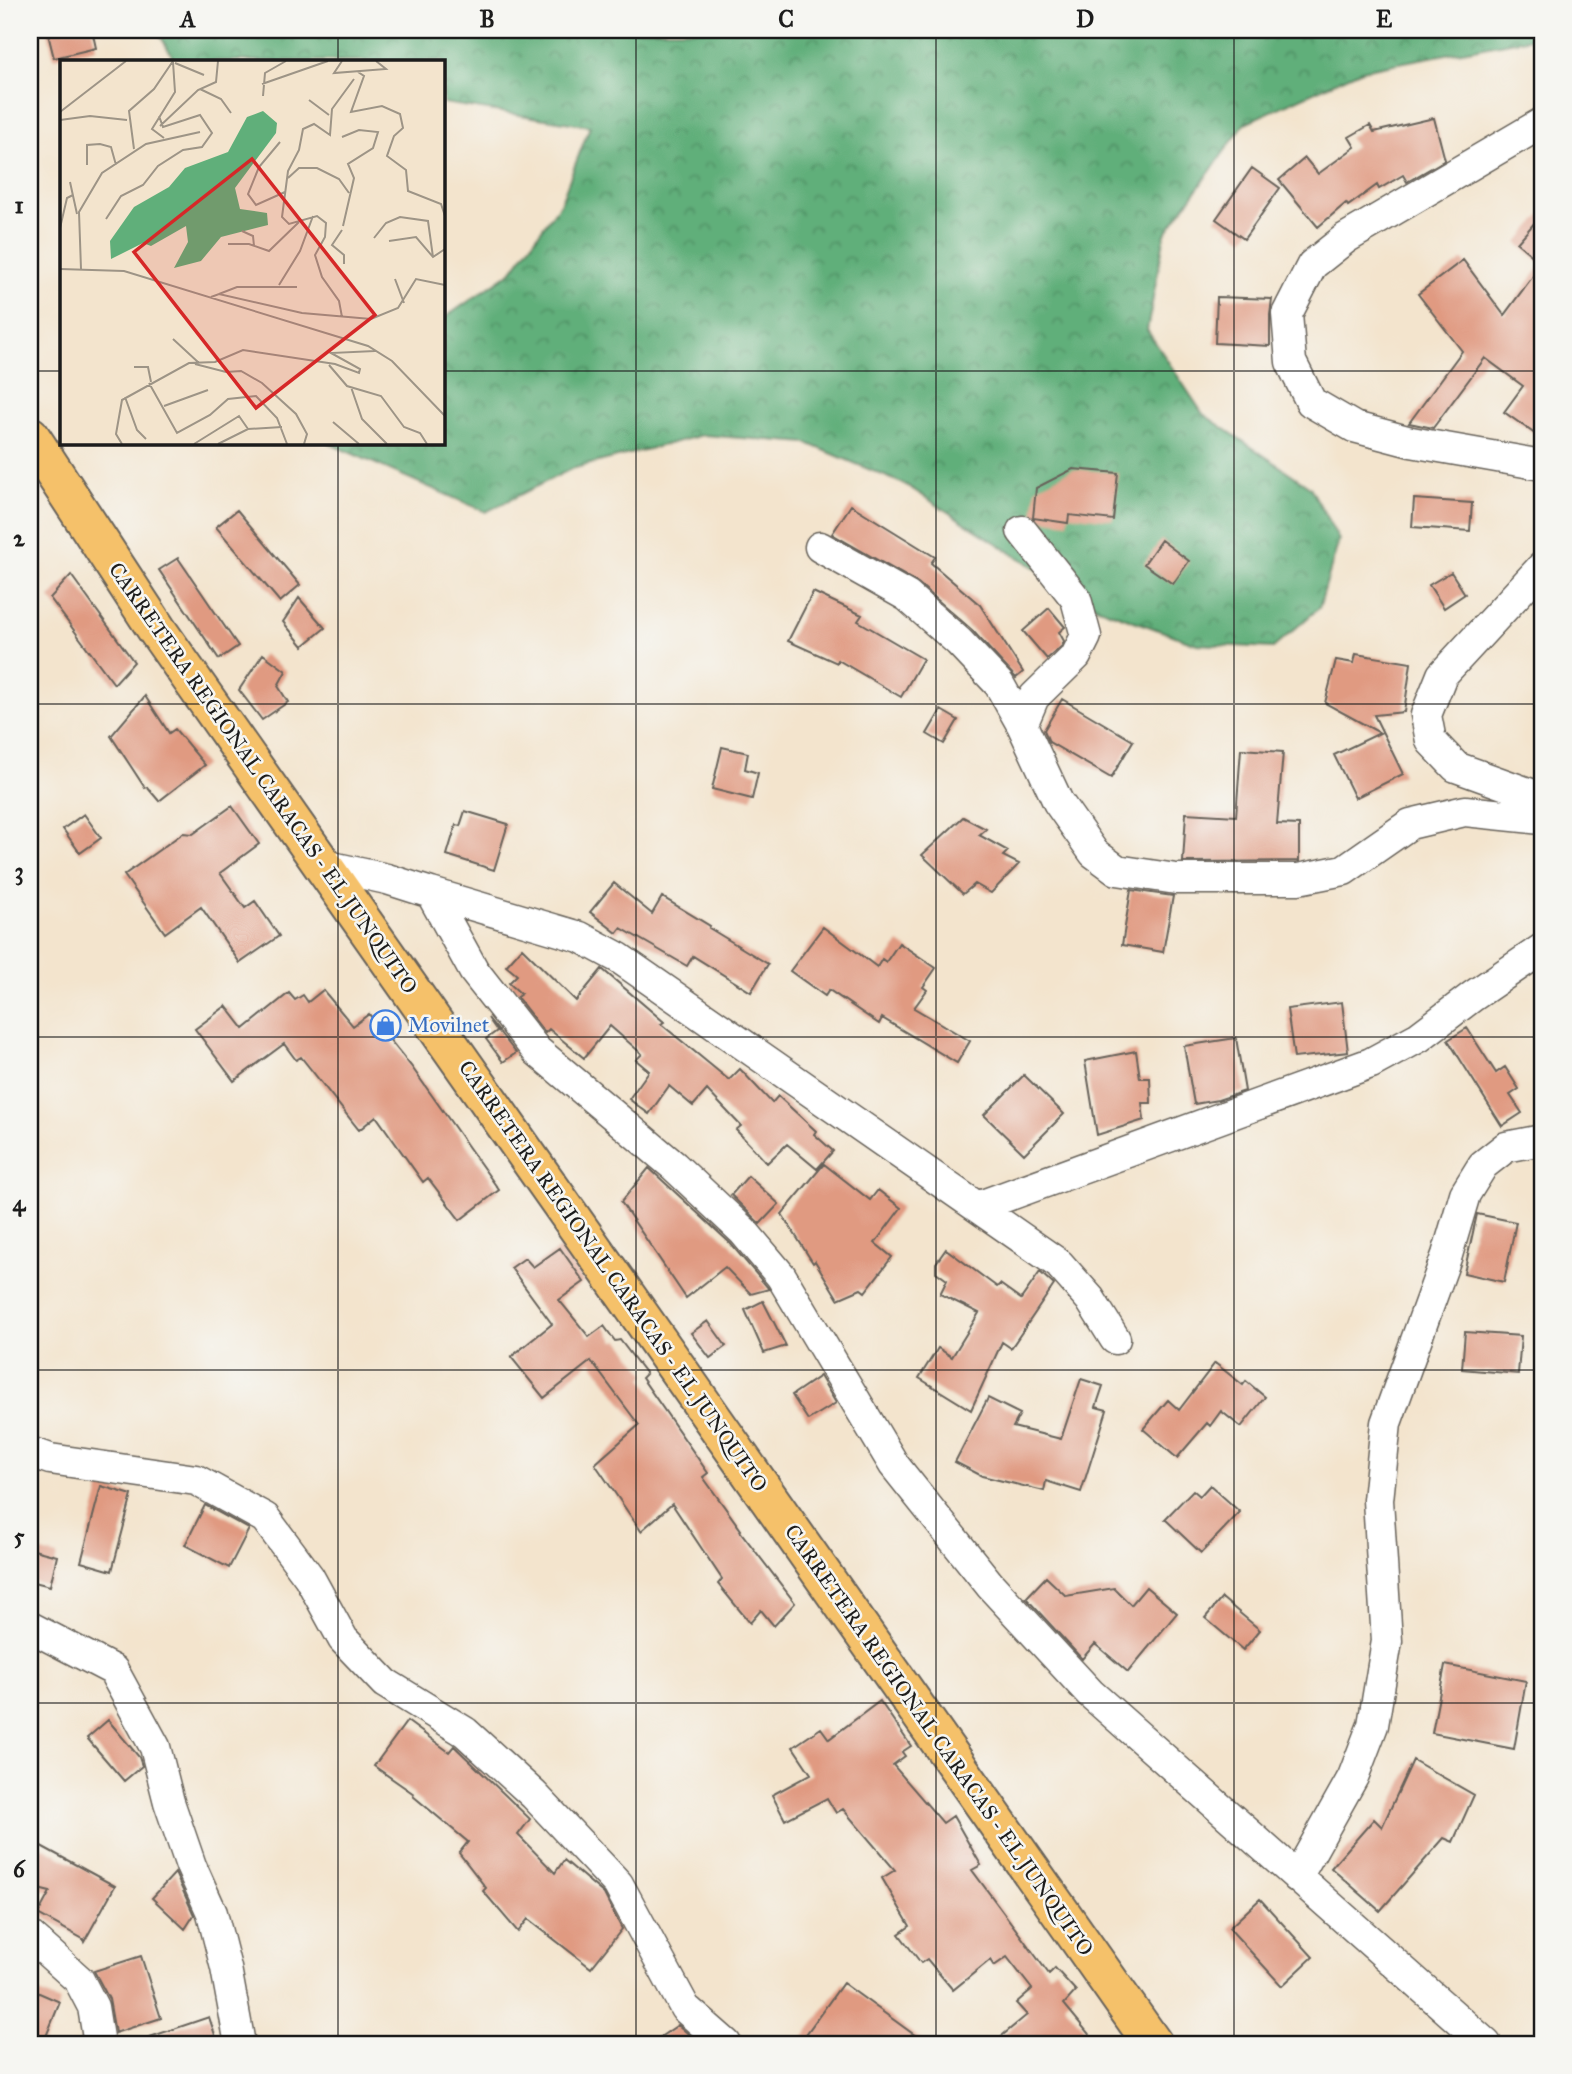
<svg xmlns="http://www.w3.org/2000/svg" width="1572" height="2074" viewBox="0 0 1572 2074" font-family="'IM FELL Great Primer',serif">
  <defs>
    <pattern id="forest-crowns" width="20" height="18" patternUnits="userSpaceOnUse" patternTransform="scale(1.75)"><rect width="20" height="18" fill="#60af7a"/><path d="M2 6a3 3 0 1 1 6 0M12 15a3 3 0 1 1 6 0" fill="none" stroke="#4e8e63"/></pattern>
  </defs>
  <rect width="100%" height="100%" fill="#f6f6f2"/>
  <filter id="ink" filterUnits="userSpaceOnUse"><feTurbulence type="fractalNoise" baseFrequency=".0143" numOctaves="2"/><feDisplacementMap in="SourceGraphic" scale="14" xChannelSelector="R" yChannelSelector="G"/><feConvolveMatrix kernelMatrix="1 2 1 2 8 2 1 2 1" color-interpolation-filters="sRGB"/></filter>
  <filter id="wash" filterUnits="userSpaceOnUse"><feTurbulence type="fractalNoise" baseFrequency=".00686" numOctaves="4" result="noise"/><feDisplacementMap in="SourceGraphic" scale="28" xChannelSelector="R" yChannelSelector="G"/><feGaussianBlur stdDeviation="1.57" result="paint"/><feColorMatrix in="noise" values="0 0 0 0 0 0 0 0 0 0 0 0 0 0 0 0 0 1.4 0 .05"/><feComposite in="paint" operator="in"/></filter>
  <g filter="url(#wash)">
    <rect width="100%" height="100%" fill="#f3e4cd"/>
    <path fill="url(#forest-crowns)" stroke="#3e664b" stroke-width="2" d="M157,30H1542V36L1362,70L1245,123L1165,234L1147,330L1203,414L1310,487L1339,540L1319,608L1273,648L1197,644L1096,607L906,485L807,443L703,435L571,469L486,512L328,443H443V319L511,272L560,204L590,126L443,103V61H175Z"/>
    <g id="blocks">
      <path fill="#e09a81" d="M47,30H92L96,48L54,58Z
        M1434,118L1445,160L1407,182L1403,175L1379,189L1377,185L1348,206L1346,203L1318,227L1279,180L1305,158L1318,174L1355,147L1349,137L1370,125L1374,132Z
        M1252,168L1280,188L1244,239L1216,219Z
        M1542,214V439L1504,412L1523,386L1485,358L1433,428L1409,423L1462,351L1418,294L1463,260L1504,315L1542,264L1517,243Z
        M1217,297L1272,299L1270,315V346L1215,343Z
        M1073,469L1118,473L1113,520L1069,515L1068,523L1033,518L1036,488Z
        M1414,499L1472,503L1470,531L1412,527Z
        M851,505L935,557L931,563L980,605L1023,672L1016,678L972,630L918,583L832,534Z
        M237,510L300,585L280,602L216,527Z
        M1161,540L1189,561L1173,584L1144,564Z
        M178,558L238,646L219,659L159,570Z
        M1451,572L1465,594L1444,608L1429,585Z
        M71,575L134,662L114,684L50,598Z
        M813,592L862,615L858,621L923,659L901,697L838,660L837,663L788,641Z
        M299,598L325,628L303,646L283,622Z
        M1049,608L1065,627L1059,632L1064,641L1062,646L1047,659L1023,631Z
        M263,654L286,671L278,686L288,702L262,720L239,690Z
        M1356,654L1411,663L1404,712L1374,715L1403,774L1355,798L1334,755L1380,733L1325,703L1336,660L1354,663Z
        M145,696L169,733L175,729L205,765L159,801L147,787L145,788L111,736Z
        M1062,699L1133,741L1111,778L1049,742L1044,730Z
        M941,710L958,720L944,744L927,734Z
        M722,747L748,753L745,769L758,773L752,799L712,789Z
        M1241,749L1283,752L1277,824L1299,825V861L1183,862L1186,813L1236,816Z
        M232,806L259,844L220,873L245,908L255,901L279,936L240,963L201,907L165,933L124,875L183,833L193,834Z
        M465,811L508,824L494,870L447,855L456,825L460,826Z
        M84,814L101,838L80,853L63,829Z
        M963,817L986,829L979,835L1008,851L1003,856L1019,864L991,893L975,884L963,894L922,855Z
        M614,883L652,914L662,897L710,926L709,928L768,964L751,992L693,956L687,966L621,928L617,933L590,912Z
        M1131,890L1173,896L1163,952L1122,945Z
        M823,927L877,967L882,959L886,962L899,943L936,968L923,987L927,990L914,1008L970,1041L957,1063L882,1018L879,1024L829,990L825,996L790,971Z
        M522,948L576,1001L602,969L664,1022L661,1024L729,1080L740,1069L772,1103L778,1096L816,1131L814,1134L833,1151L817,1169L787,1144L767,1163L736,1130L741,1126L707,1090L693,1106L669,1086L649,1114L629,1099L649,1071L636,1060L642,1054L610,1026L584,1058L549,1029L545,1033L517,997L521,994L509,983L517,975L506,966Z
        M323,990L353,1026L369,1014L411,1066L499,1190L460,1220L428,1178L423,1182L376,1116L359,1130L301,1057L296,1060L284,1044L234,1081L195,1029L226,1006L244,1029L289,993L295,1000L303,995L308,1002Z
        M1342,1002L1348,1052L1294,1058L1287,1009Z
        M488,1018L516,1053L503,1062L486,1039L497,1031Z
        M1467,1028L1496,1073L1505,1067L1519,1089L1510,1095L1522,1113L1502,1126L1448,1040Z
        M1236,1038L1245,1091L1218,1100L1194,1104L1184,1046Z
        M1136,1051L1140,1078H1150L1151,1103H1142L1144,1120L1097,1135L1085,1061Z
        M1024,1075L1064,1114L1024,1154L984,1115Z
        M824,1164L870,1200L878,1190L901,1208L875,1243L892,1257L865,1292L861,1289L838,1299L815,1261L813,1263L782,1214Z
        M649,1168L730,1243L769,1289L751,1294L725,1267L686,1298L621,1202Z
        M748,1176L779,1204L760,1224L731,1195Z
        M1477,1214L1516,1222L1504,1282L1464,1273Z
        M560,1248L584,1282L559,1300L589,1337L604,1326L615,1341L620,1340L646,1374L642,1378L708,1473L703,1477L741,1530L740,1531L795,1603L774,1626L761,1610L750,1623L718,1584L722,1579L672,1504L641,1531L595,1464L639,1425L591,1361L544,1398L511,1357L552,1324L511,1268L525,1258L533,1267Z
        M946,1249L997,1287L1000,1284L1021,1299L1040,1272L1054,1285L1011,1348L1002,1342L971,1410L919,1378L938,1348L952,1357L979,1313L940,1294L947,1280L936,1272V1263Z
        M763,1301L786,1346L764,1353L745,1310Z
        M708,1321L726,1346L710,1358L691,1333Z
        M1465,1332L1521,1336L1518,1374L1462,1369Z
        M1215,1363L1243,1385L1246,1381L1265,1397L1241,1427L1221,1411L1210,1426L1207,1423L1177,1458L1143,1429L1168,1400L1179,1410Z
        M820,1376L836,1403L808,1420L792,1395Z
        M1081,1379L1103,1386L1096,1407L1107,1410L1081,1492L1046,1481L1044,1491L982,1476L955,1462L988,1398L1020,1414L1013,1427L1061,1439Z
        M1210,1485L1240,1512L1201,1553L1165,1519L1193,1490L1200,1496Z
        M101,1486L132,1495L112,1571L81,1562Z
        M205,1505L249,1529L229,1568L185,1545Z
        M30,1549L57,1556L50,1586L30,1581Z
        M1046,1577L1066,1596L1114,1588L1131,1605L1146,1587L1177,1613L1128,1672L1095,1644L1082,1659L1026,1598Z
        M1222,1598L1260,1630L1243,1650L1205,1618Z
        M1445,1665L1526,1681L1514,1749L1432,1733Z
        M880,1701L911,1746L902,1752L905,1756L893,1765L943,1823L953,1816L981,1865L972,1870L1049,1974L1055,1968L1076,1991L1064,2004L1097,2044H992L1027,2015L1016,2003L1032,1989L1007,1957L994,1966L990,1960L953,1990L927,1959L921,1963L899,1934L910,1926L882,1878L895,1870L843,1809L836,1813L827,1798L785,1820L772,1795L811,1774L793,1747L821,1728L829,1739Z
        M108,1720L139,1757L142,1766L124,1781L87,1738Z
        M407,1721L449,1752L454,1746L530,1819L518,1835L555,1873L564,1860L604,1894L622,1929L591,1968L528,1919L518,1932L483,1891L486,1888L459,1853L468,1842L413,1796L414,1794L374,1766Z
        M1413,1760L1474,1795L1453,1842L1444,1838L1380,1911L1331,1868L1374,1819L1382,1827Z
        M30,1840L115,1886L84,1942L83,1939L38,1914L50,1892L30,1887Z
        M175,1873L194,1915L185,1929L152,1898Z
        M1260,1899L1313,1957L1282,1986L1229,1928Z
        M141,1956L161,2018L115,2033L109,1999L94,1971Z
        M843,1983L927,2044H799Z
        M30,1989L60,2002L43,2044H30Z
        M209,2017L218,2044H141V2040Z
        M678,2025L700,2044H650Z"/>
    </g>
  </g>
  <g filter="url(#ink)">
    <use href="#blocks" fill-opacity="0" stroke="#67625a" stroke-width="2"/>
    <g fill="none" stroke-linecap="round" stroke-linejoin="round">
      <defs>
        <path id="minor" d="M1542,123L1346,238L1312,265L1287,314L1291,362L1311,402L1354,427L1411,442L1542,465
          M820,547L907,596L959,642L999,684L1022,725L1058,802L1094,853L1117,870L1176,879H1298L1344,870L1410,824L1465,811L1542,819
          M1542,567L1442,675L1426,715L1431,741L1456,767L1542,798
          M1022,725L1034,697L1076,656L1086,636L1076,599L1022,531
          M323,865L387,879L431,893L474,971L537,1051L674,1166L743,1231L781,1276L894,1465L990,1585L1090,1693L1486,2044
          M431,893L580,937L619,958L1059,1264L1090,1299L1115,1339
          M977,1207L1371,1063L1419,1037L1473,996L1542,949
          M30,1452L50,1459L196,1480L265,1518L309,1577L343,1639L385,1683L465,1732L534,1795L618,1884L685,2008L726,2044
          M30,1627L113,1670L155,1747L169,1802L191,1866L212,1913L226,1968L240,2044
          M1297,1877L1353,1777L1373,1725L1387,1641L1378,1500L1386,1423L1447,1255L1465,1194L1483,1165L1506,1147L1542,1140
          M30,1936L79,1980L93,2007L99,2044"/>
        <path id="major" d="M30,436L157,630L1153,2044"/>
      </defs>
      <use href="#minor" stroke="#67625a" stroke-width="33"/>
      <use href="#major" stroke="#67625a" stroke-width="42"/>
      <use href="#minor" stroke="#fff" stroke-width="30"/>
      <use href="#major" stroke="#f5c16b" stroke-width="38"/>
    </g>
  </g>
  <path fill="none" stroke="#1c1c1c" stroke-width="2" stroke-opacity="0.55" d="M338,30V61M636,30V2044M936,30V2044M1234,30V2044M30,371H61M443,371H1542M338,443V2044M30,704H1542M30,1037H1542M30,1370H1542M30,1703H1542"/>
  <defs>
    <symbol id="shop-ring" viewBox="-11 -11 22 22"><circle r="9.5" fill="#f6f6f2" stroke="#3f7fe0" stroke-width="1.5"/><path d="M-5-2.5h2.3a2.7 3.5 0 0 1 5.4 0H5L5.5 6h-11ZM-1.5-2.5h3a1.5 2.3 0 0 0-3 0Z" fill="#3f7fe0"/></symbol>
  </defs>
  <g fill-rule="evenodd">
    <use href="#shop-ring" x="368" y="1008" width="35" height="35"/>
  </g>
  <g text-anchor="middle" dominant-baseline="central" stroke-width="5" stroke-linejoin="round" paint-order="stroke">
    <g font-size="21" fill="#1c1c1c" stroke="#f6f6f2">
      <text transform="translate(263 778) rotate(55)">CARRETERA REGIONAL CARACAS - EL JUNQUITO</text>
      <text transform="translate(613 1276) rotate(55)">CARRETERA REGIONAL CARACAS - EL JUNQUITO</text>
      <text transform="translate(939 1740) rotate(55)">CARRETERA REGIONAL CARACAS - EL JUNQUITO</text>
    </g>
    <g font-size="21" fill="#366cbe" stroke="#f6f6f2" text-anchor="start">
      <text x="408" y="1025">Movilnet</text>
    </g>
  </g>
  <g transform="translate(60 60)">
    <rect width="385" height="385" fill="#f3e4cd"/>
    <path d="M203,51L217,63L216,73L175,128L180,149L207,153L208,165L161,177L141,201L114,208L128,182L126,166L91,186L83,183L51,199L50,181L74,147L109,127L125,108L168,92L187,57Z" fill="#60af7a"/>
    <path fill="none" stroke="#9d9486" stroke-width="2" d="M282,1L274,13L326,9L316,1M115,3L144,15M298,12L304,16L291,52L322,46L340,54L343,68L334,76L327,96L346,110L348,131L381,144L385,156M202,24L268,1M140,29L161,39L171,53M203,36L205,13L226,1M249,40L269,55M0,52L66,1M0,60L30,56L67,60M100,66L138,30L156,22L158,1M282,77L299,70L318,72L313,88L288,104L294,118L283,166M104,78L92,69L115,32L113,2M220,82L199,107L188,134L196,145L225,132M74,89L69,51L94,29L113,1M27,105V85L40,84L51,87L56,105M228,118L239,108H257L279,119L289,133M10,122L17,154M46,159L61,136L83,125L98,106L123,90L142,87L152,73L140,55L103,67L99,56M0,168L7,138L13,135M282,170L272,185L284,195V204M182,171L193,176L194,186M314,178L326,163L340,157L368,161L373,197M329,181L356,177L373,197L385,189M168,184H189L209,191L239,162M0,209L64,211L308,286L332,301L385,356M21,209L19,152L42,113L86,84L140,72M335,219L344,243M219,225L240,191L253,156M159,234L177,227H237M151,237L159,234L242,253L311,259L338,248L356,219L385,225M282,257L279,241L262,217L255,195L265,177L266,163L257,156L229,164L222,157L228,111L239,90L243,69L254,64L270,75L272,49L294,19M113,279L139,303M135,304L166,312L181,311L202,323L236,354L247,374L244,384M269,305L287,326L321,336L344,367L360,373L367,384M74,307H88L91,322M89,323L117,373L150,355L168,339L196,336L217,358L227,384M291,327L302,359L327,384M65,337L77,370L86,379M104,346L148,330M273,362L299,384M62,384L56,374L62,340L129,303L155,302L183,290L275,304L299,313L300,309L271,293L315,291M134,384L179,356L188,369M158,384L188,369L222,367"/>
    <path fill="#d62828" fill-opacity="0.15" stroke="#d62828" stroke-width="3.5" d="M192,99L315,255L196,348L74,192Z"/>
    <rect width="385" height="385" fill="none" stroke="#1c1c1c" stroke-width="3.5"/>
  </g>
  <rect width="1572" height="2074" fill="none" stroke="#f6f6f2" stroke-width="77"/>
  <rect x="38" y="38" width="1496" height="1998" fill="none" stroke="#1c1c1c" stroke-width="2.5"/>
  <g font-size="23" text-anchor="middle" font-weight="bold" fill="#1c1c1c">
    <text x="188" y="27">A</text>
    <text x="487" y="27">B</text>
    <text x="786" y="27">C</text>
    <text x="1085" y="27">D</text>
    <text x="1384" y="27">E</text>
    <text x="19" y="213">1</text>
    <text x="19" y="546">2</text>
    <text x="19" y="879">3</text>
    <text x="19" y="1211">4</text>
    <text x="19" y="1544">5</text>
    <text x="19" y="1877">6</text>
  </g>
</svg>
